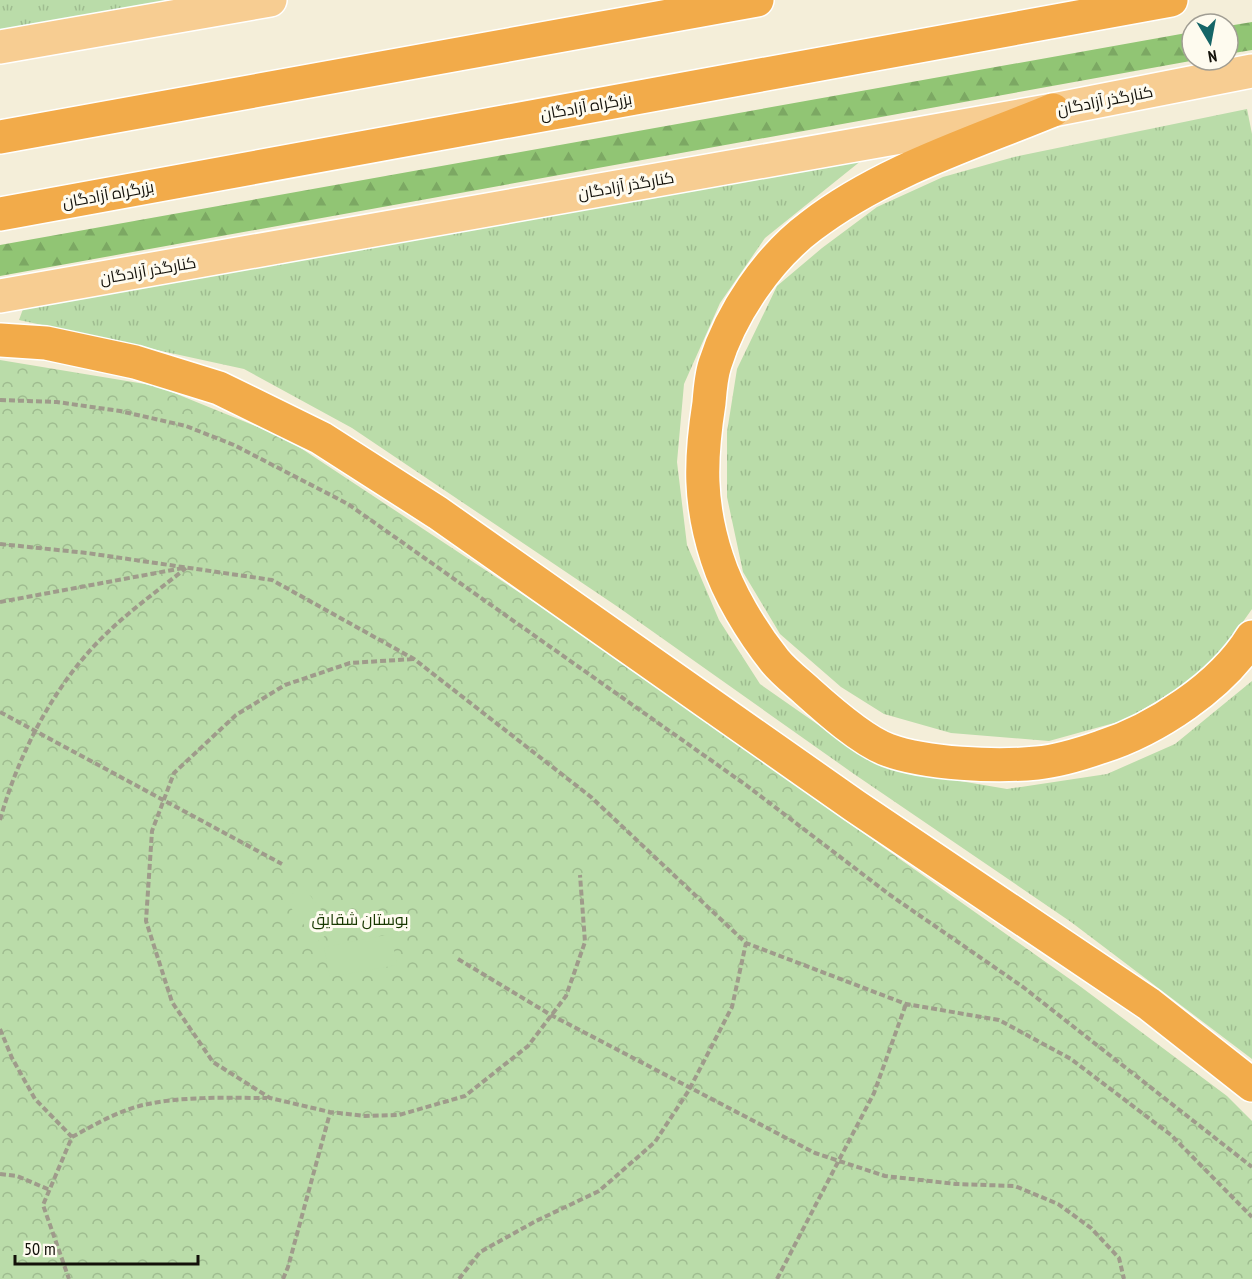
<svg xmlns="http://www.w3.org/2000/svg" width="1252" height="1279" viewBox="0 0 1252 1279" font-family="'PT Sans Narrow',Cairo,sans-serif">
  <defs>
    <pattern id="grass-tufts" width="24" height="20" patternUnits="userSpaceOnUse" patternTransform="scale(1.5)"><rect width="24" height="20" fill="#badca9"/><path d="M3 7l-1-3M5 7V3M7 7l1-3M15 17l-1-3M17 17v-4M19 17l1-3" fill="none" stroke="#9fbc90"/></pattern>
    <pattern id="forest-firs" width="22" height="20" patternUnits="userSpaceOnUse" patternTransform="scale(1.5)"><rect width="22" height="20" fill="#91c574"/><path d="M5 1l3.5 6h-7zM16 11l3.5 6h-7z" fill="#7ca863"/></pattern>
    <pattern id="park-crowns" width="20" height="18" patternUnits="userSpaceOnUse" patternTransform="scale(1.5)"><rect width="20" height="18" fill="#badca9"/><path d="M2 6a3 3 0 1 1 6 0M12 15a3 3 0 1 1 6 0" fill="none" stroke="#9fbc90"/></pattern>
  </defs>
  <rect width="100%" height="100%" fill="#f4eed9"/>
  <path fill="url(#grass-tufts)" d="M0,0H192L0,35Z
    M1247,109L1252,134V609L1209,670L1125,720L1049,741L951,733L884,714L841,687L780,634L743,572L727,497V432L737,369L777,286L822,248L877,207L943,177L1014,157Z
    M862,160L765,238L720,303L684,384L677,462L687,545L719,620L760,684L850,747L919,774L1007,789L1107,774L1175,744L1252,681V1059L1071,922L854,774L618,607L352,428L244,369L19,320L23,309Z"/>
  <path fill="url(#forest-firs)" d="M1252,22V50L1228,54V26Z
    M1192,32V60H1196L0,276V245Z"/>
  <path fill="url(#park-crowns)" d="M0,360L157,386L287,439L664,688L846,821L1081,987L1227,1096L1252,1121V1279H0Z"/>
  <path fill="#badca9" d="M303,886L335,928L317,942L285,900Z
    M391,934L397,965L330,977L324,947Z"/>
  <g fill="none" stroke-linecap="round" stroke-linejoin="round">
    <defs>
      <path id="major" d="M0,47L270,0
        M0,296L1053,110L1252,71"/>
      <path id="highway" d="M1053,110C971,144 883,171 811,226C768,258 731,313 715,364C711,376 710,390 709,403C700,460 699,503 717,558C728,593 752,632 775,661C784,672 797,682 808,692C828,710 863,741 888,750C926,764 996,767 1037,763C1058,761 1081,754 1101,747C1155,730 1222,686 1252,637
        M0,137L757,0
        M0,214L1171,0
        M0,340L46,343L135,362L219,388L321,438L438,513L855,806L1149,1004L1252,1085"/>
    </defs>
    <use href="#major" stroke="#fff" stroke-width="36"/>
    <use href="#highway" stroke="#fff" stroke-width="36"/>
    <path stroke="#9f9b8b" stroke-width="4" stroke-dasharray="6 3" stroke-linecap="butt" d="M0,400L57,402L120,411L186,426L234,445L348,504L746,785L890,895L1023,987L1252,1167
      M0,544L87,553L272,580L414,659L591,797L746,943L906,1004L999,1020L1071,1059L1171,1135L1252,1217
      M0,602L183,568
      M413,659L350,663L285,685L236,715L174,773L152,831L146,921L172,1002L213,1062L270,1098L330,1112L365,1116L399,1115L465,1096L528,1046L566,996L585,942L580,875
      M0,712L282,864
      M0,820C19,752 56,681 108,632C132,609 160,589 186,568
      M458,959L551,1015L815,1153L885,1176L956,1184L1015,1186L1058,1204L1091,1228L1119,1258L1124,1279
      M0,1029L12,1058L35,1099L72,1137L43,1205L69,1279
      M72,1137C96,1124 121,1109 148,1104C187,1096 228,1098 267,1098
      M0,1174L17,1176L50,1190
      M283,1279L288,1267L330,1113
      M459,1279L480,1252L536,1221L599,1191L655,1142L689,1090L732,1007L746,943
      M777,1279L874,1093L906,1004"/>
    <use href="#major" stroke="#f7cd92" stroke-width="33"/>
    <use href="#highway" stroke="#f2ab4a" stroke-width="33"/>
  </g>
  <g text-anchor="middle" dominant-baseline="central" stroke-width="6" stroke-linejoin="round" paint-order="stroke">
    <g font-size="16" fill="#13110a" stroke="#fefbef">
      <text transform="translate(1105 100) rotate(-11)">کنارگذر آزادگان</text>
      <text transform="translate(586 106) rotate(-10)">بزرگراه آزادگان</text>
      <text transform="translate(626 185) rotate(-10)">کنارگذر آزادگان</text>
      <text transform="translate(108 194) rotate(-10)">بزرگراه آزادگان</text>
      <text transform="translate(148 270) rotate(-10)">کنارگذر آزادگان</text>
    </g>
    <g font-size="16" fill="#183800" stroke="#fefbef">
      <text x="360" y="919">بوستان شقایق</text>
    </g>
  </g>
  <g transform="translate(1210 42) rotate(170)"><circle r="28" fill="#fefbef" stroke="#a09d93" stroke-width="1.5"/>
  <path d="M0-4.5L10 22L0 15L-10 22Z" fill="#156567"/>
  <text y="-9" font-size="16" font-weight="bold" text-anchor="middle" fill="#13110a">N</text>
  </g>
  <path d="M15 1255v9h183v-9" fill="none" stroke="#13110a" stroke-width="3"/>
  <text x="24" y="1255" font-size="18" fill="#13110a" stroke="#fefbef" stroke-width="4.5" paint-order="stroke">50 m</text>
</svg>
